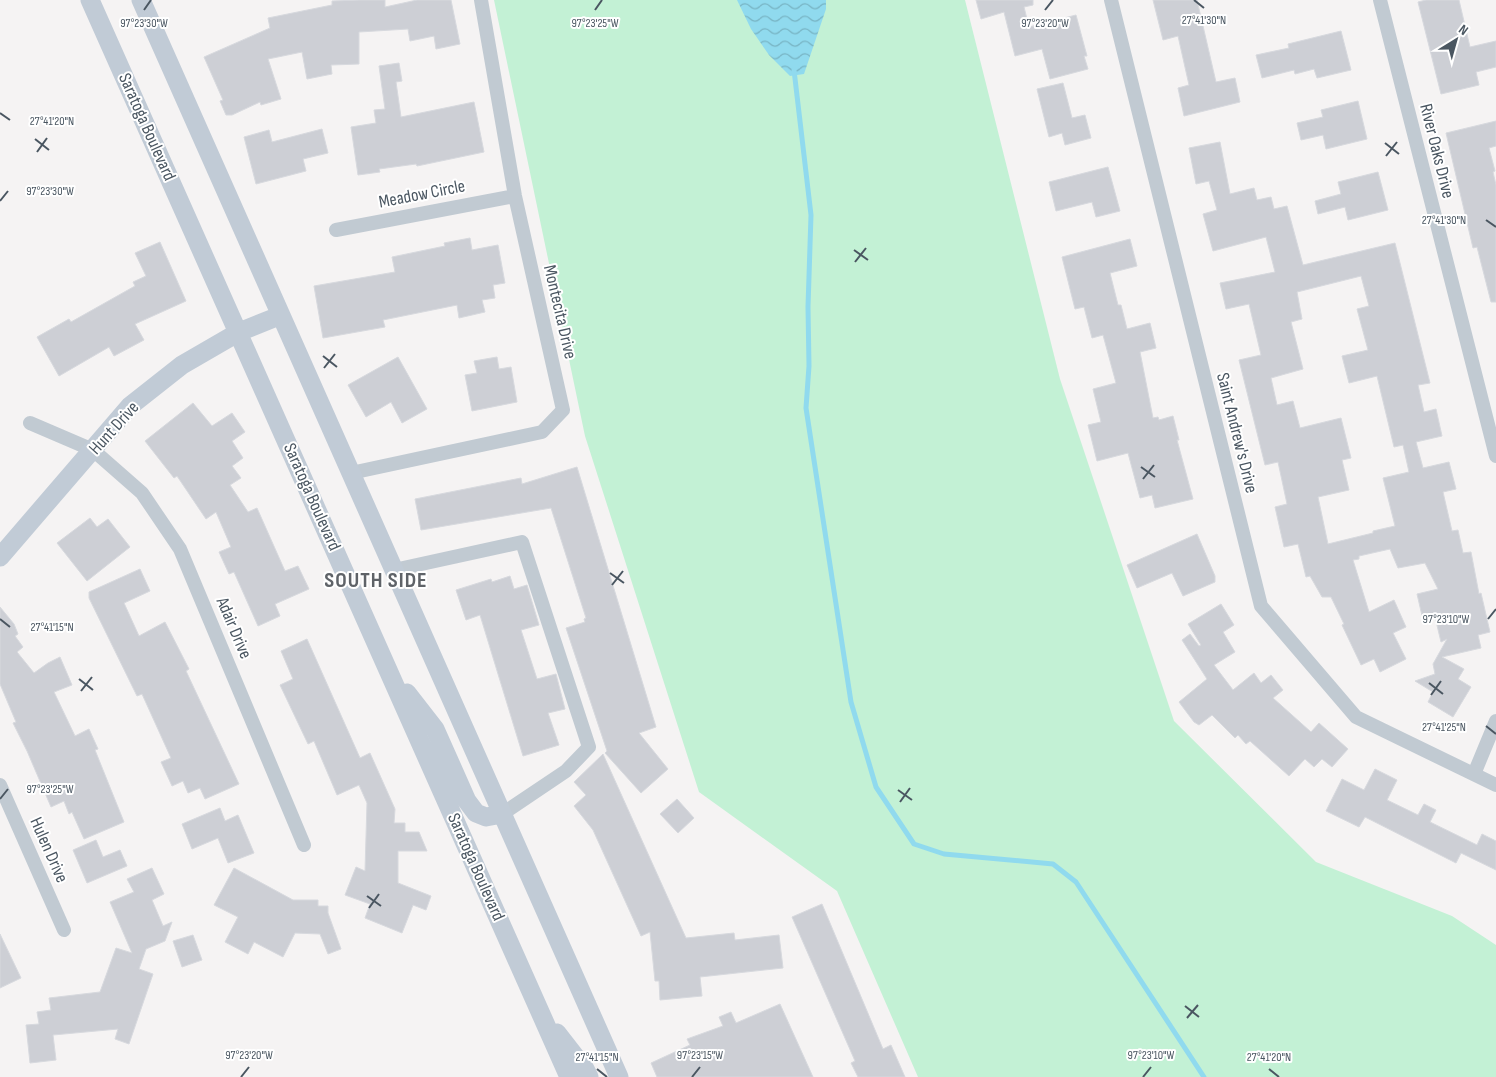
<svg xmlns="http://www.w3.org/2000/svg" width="1496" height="1077" viewBox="0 0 1496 1077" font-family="'Sofia Sans Condensed',sans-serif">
  <defs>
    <pattern id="water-waves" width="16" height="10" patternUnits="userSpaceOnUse" patternTransform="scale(1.25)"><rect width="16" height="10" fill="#90daee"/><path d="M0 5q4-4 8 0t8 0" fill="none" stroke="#78b4c4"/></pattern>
  </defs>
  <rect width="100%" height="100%" fill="#f5f3f3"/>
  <path fill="#c3f1d5" d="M494,0H965L1060,379L1174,721L1316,862L1452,916L1496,945V1077H918L837,891L699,792L585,436Z"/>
  <path fill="url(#water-waves)" d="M737,0H826V9L804,74L790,76L769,55L751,29Z"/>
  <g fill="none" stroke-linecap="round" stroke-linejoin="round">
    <path stroke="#90daee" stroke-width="5" d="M794,70L811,215L808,307L809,366L806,408L851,702L876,787L914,844L944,854L1053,864L1076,882L1204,1077"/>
  </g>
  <path fill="#cdcfd5" stroke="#d7d9de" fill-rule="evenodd" d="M359,0H385V7L417,0H451L460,44L436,49L434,36L410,41L408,29L359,32V64L331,65L332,74L307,79L302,52L268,59L281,99L261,105L260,102L232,115H226L220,101L223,100L204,57L270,28L268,18L332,5V1Z
    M976,0H1033V5L1024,7L1029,27L1076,15L1087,56H1084L1088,69L1050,79L1042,49L1015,56L1004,12L981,19Z
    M1153,0H1197L1216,82L1235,78L1240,102L1184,116L1178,88L1189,85L1178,36L1163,40Z
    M1426,0H1459L1470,47L1496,41V67L1476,72L1479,85L1441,94L1418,2Z
    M1341,31L1351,70L1317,78L1314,69L1295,74L1294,70L1262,78L1256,55L1289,48L1288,44Z
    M399,63L402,81L396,82L401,117L474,102L484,152L417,166L416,164L379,169L380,172L358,175L351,127L376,123L374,110L385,109L379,66Z
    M1063,83L1072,118L1085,115L1091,138L1065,145L1062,133L1049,137L1037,89Z
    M1358,101L1367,139L1326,149L1323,135L1301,140L1297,123L1323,117L1321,110Z
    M1496,121V146L1489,148L1495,171L1493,172L1496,185V302H1491L1477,247L1473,248L1446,133Z
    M322,129L328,153L303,159L306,171L256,184L244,137L269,130L272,142Z
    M1220,142L1230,194L1254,188L1257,200L1271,197L1274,209L1287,206L1303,265L1395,243L1430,383L1418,385L1424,412L1436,409L1442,436L1416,442L1423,468L1449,462L1456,489L1443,492L1452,531L1458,530L1463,553L1471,552L1479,594L1481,593L1490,632L1478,635L1481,648L1442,657L1464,669L1458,679L1471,687L1453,717L1428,702L1433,692L1415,681L1435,674L1433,664L1447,639L1441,642L1435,617L1423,620L1417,594L1438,589L1425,563L1398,568L1390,549L1359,556V559L1353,560L1369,612L1394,600L1406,627L1393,633L1406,659L1380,672L1374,659L1361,665L1342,625L1344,624L1331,597H1322L1310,576L1306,577L1298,544L1284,547L1275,507L1287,504L1278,462L1265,465L1239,360L1261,355L1249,304L1226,309L1220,283L1275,272L1266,237L1213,251L1203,214L1217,210L1209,181L1196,184L1189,148ZM1361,276L1369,306L1357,309L1368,350L1342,356L1349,383L1377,376L1394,447L1403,445L1409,472L1383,478L1395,526L1373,531V533L1328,544L1318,497L1349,490L1342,460L1351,458L1341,418L1300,428L1293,401L1277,405L1271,378L1303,369L1291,322L1302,319L1297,292Z
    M1108,167L1120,211L1096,217L1092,202L1056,211L1049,182Z
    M1378,172L1388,210L1348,220L1345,207L1318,214L1315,201L1341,194L1338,182Z
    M470,238L472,250L498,245L505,283L493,285L495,298L482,300L485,312L459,318L457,305L383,320L385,327L323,338L314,286L395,272L392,257L445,246L444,243Z
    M1130,239L1137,266L1110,273L1118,305H1121L1127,329L1150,323L1156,348L1140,352L1153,418L1158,417L1159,420L1173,416L1179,440H1177L1193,499L1155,508L1152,495L1140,498L1128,453L1097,461L1088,425L1101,422L1093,389L1116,383L1103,335L1092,338L1084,307L1075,309L1062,257Z
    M160,242L186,301L135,324L144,340L114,356L109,347L59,376L37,337L69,319L71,322L135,286L133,282L146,276L135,253Z
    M398,357L427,409L402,423L391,402L366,417L348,385Z
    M497,357L499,369L511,367L517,402L472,411L465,375L477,373L474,361Z
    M193,403L212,426L232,413L245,432L232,441L243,458L232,466L241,478L230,485L248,512L257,508L285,571L298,566L309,589L275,604L280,616L258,626L234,572L229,574L219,552L231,547L216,512L206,519L177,476L174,478L145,441Z
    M577,467L656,727L639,733L668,769L641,793L605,753L607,751L566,628L585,622L584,619L586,618L551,508L421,530L415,499L521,478L522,484Z
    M90,518L97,527L108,519L130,547L87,581L57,543Z
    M1197,534L1215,576V582L1183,596L1172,573L1137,588L1127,565Z
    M140,569L150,591L124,603L139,636L165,622L189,669L186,671L239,784L205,799L200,788L188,793L183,781L172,786L161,762L171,758L142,694L137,696L89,598V592Z
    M510,576L514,589L527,585L539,625L521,630L537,679L556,674L565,709L548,713L559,745L523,756L480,615L466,620L456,590L491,579L492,582Z
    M1221,604L1234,625L1223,632L1235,652L1214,665L1233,690L1254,673L1261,683L1271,675L1283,690L1273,698L1311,732L1319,723L1348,749L1332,767L1322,759L1314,767L1305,759L1289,776L1250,741L1246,744L1238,735L1235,738L1212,715L1199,725L1194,722L1179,702L1207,679L1182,640L1190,634L1199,646L1201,645L1188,624Z
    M0,607L14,624L18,634L15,636L23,647L17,652L34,673L48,663L60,657L72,685L54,692L75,736L89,729L98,749L95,750L124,822L84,839L72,812L69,814L64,801L51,807L27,751L13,723L16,722L0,684Z
    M307,639L360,758L370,753L395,809L394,823H405V832H419L427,851H398V883L431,896L426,910L413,905L402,933L365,918L370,904L345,895L356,867L365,871L367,803L359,785L337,795L314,741L308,744L280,685L293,679L281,651Z
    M603,754L686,938L734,933L735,940L779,935L783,968L700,977L702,996L660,1000L659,981H655L650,932L641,936L593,830L574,806L586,795L574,782Z
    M1375,769L1397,780L1387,800L1418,815L1424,804L1436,810L1430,822L1477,845L1482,834L1496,841V870L1461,853L1456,863L1365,817L1359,827L1326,811L1342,779L1364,790Z
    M677,799L694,818L678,833L660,814Z
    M220,808L225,821L238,815L254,853L228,863L218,838L192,849L182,824Z
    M96,840L103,857L120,850L127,866L87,883L73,850Z
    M152,868L164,894L152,900L163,926L172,922L165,941L146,949L139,969L153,974L129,1044L115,1039L118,1029L53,1035L56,1060L30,1063L26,1025L39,1024L37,1012L51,1010L49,998L100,992L116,948L132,953L110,902L134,892L127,879Z
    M234,868L293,900H318V906H328V913L341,949L328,954L320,934L295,933L283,957L254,942L248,954L225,942L238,917L214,905Z
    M822,904L883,1049L891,1045L905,1077H858L851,1063L855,1061L792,917Z
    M0,934L21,978L0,988Z
    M193,935L202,960L182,967L173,941Z
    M780,1004L813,1077H657L651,1063L690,1045L687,1039L723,1026L719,1017L731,1012L736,1023Z"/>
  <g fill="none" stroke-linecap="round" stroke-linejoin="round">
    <path stroke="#c1cad2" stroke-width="14" d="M1111,0L1261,606L1356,717L1496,785
      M1380,0L1496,456
      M336,230L515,196
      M30,423L93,450L142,493L180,549L304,845
      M351,473L542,432L563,410L515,196L481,0
      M394,570L522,542L589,747L566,771L502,814
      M1474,774L1496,721
      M0,785L64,930"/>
    <path stroke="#c1cbd6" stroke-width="19" d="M90,0L569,1077
      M141,0C299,360 460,718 619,1077
      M0,557L130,406L182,365L239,332L279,316
      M407,693L435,729L467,801L476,813L486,817L502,814
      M557,1033L585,1069L589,1077"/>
  </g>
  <path fill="none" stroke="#4a5661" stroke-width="2" d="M1194,0L1204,8M144,10L151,0M595,10L602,0M1045,10L1053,0M0,113L10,120M35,139L49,150M1385,143L1399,154M37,152L47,138M1386,156L1397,142M0,201L8,191M1486,220L1496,227M854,250L868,260M855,262L866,248M323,356L337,367M324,368L335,354M1141,467L1155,477M1143,479L1154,465M610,573L624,583M612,585L623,571M0,619L10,627M1488,619L1496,609M79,679L93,690M1429,683L1443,694M81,691L92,677M1431,695L1441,681M1486,726L1496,734M898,790L912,800M0,799L8,789M900,802L910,788M367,896L381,906M369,908L379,894M1185,1006L1199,1017M1187,1018L1198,1005M597,1069L607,1077M1269,1069L1279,1077M241,1077L249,1067M692,1077L700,1067M1143,1077L1151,1067"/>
  <g text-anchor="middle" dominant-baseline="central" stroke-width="4" stroke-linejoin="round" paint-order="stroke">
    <g font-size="18" fill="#4a5661" stroke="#fff">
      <text transform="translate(147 127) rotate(66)">Saratoga Boulevard</text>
      <text transform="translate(1437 151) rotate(76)">River Oaks Drive</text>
      <text transform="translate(422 194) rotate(-11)">Meadow Circle</text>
      <text transform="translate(560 312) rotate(77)">Montecita Drive</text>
      <text transform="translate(114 428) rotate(-48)">Hunt Drive</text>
      <text transform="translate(1237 433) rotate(76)">Saint Andrew's Drive</text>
      <text transform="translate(312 497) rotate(66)">Saratoga Boulevard</text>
      <text transform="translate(234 628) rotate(67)">Adair Drive</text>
      <text transform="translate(49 850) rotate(66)">Hulen Drive</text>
      <text transform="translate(476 867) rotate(66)">Saratoga Boulevard</text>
    </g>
    <g font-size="22" font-weight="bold" letter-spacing="1" fill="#5f6368" stroke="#fff">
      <text x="376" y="580">SOUTH SIDE</text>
    </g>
  </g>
  <g font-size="12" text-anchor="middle" fill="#4a5661" stroke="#fff" stroke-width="4" stroke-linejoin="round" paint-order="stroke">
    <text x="1204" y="24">27°41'30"N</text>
    <text x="144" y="27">97°23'30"W</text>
    <text x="595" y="27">97°23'25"W</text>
    <text x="1045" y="27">97°23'20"W</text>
    <text x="52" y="125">27°41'20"N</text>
    <text x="50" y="195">97°23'30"W</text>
    <text x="1444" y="224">27°41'30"N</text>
    <text x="1446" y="623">97°23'10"W</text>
    <text x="52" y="631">27°41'15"N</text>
    <text x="1444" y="731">27°41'25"N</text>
    <text x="50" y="793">97°23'25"W</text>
    <text x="249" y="1059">97°23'20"W</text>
    <text x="700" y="1059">97°23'15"W</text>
    <text x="1151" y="1059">97°23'10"W</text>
    <text x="597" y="1061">27°41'15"N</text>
    <text x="1269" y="1061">27°41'20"N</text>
  </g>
  <g transform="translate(1456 40) rotate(37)" stroke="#ffffff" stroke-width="4" paint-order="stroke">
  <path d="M0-4L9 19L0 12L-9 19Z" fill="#4a5661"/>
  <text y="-8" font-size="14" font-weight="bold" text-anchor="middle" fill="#4a5661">N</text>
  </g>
</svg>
